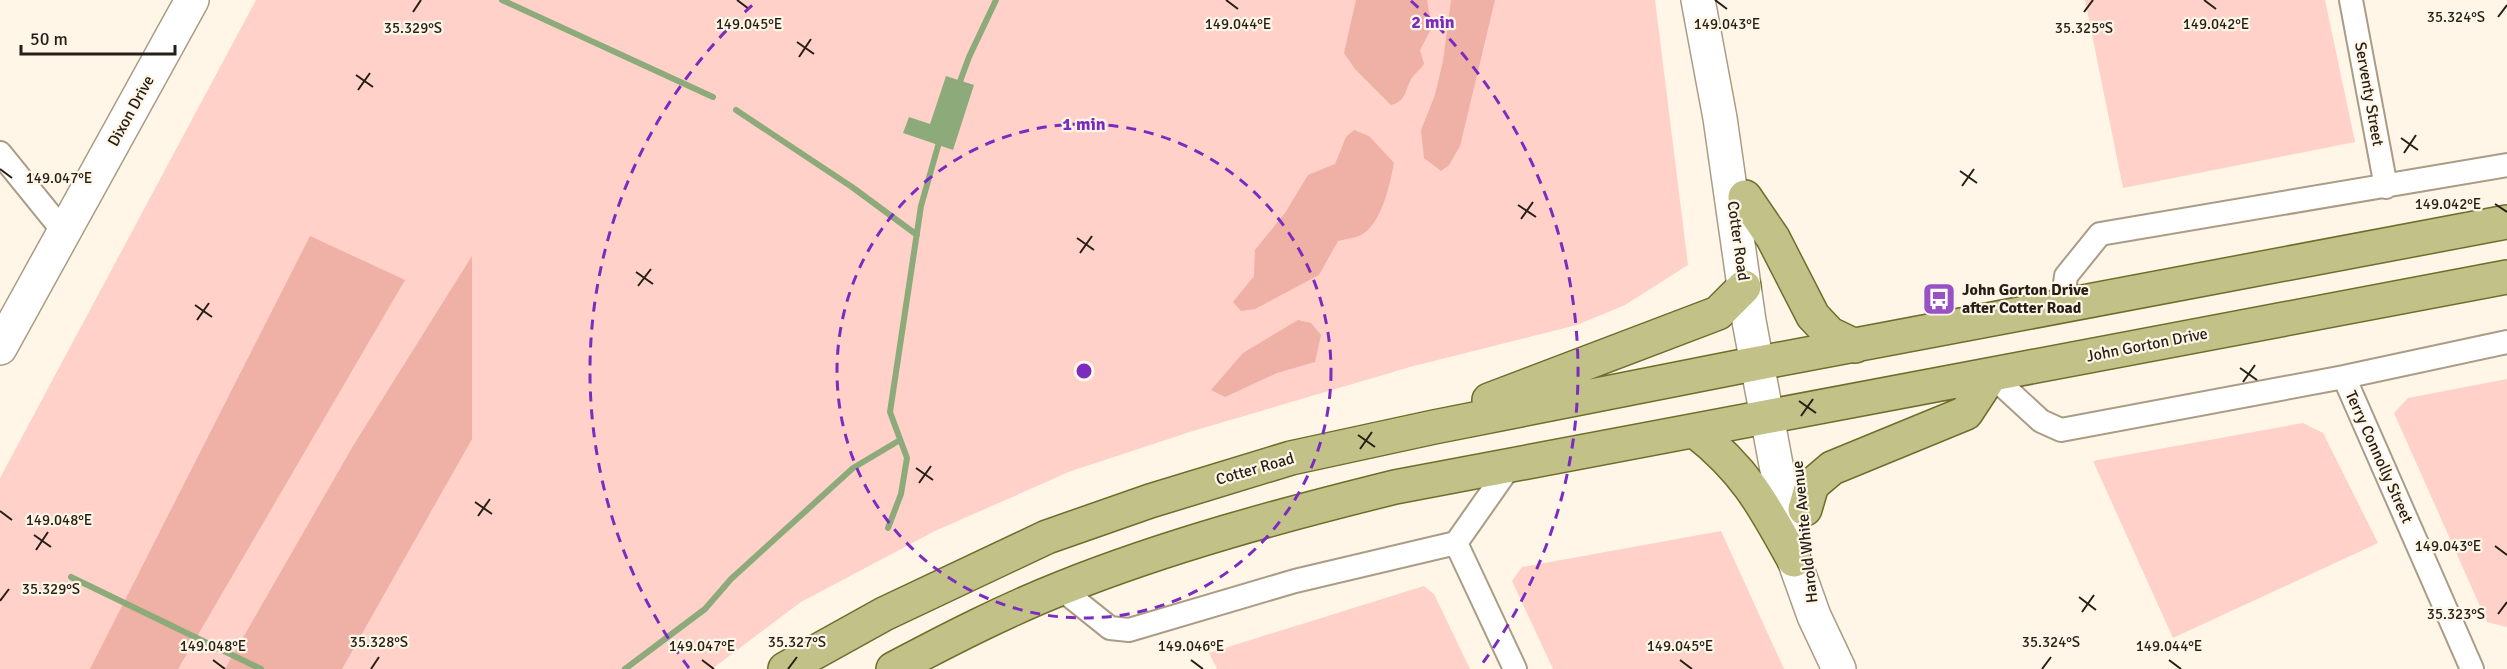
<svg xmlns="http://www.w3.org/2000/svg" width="2507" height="669" viewBox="0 0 2507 669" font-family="Signika,sans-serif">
  <rect width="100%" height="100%" fill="#fff6e7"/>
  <path fill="#ffd1c9" d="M256,0H1655L1688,265L1625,305L1577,325L1410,367L1193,431L1071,471L935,531L801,602L712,669H0V478Z
    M2085,0H2325L2355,142L2123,188Z
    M2507,379V627L2487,622L2394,413L2408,398Z
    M2303,423L2323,433L2378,543L2173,638L2093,461Z
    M1721,531L1784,669H1553L1512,581L1522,567Z
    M1424,586L1434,594L1470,669H1217L1209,653Z"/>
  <path fill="#efb0a6" d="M1356,0H1427L1432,27L1420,50L1424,64C1420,70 1414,74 1411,79C1405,91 1406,101 1391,105L1355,69L1344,53Z
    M1451,0H1495L1460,146L1449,165L1441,171L1424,158L1421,130L1435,95L1443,61Z
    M1354,130L1369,136L1394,163C1390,183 1382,224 1361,235C1355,238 1345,239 1338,241L1319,275L1255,309L1241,311L1233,302L1254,276L1255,250L1285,213L1308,175L1335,164L1346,137Z
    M310,236L405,280L178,669H90Z
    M472,256V439L342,669H225L353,446Z
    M1298,320L1311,323L1321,335L1315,362L1277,373L1225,397L1211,390L1243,353Z"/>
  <path fill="#8caa7a" d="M946,76L974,85L953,150L903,133L909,117L930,124Z"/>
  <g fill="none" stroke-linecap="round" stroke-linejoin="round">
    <path stroke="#8caa7a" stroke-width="6" d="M502,0L713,97
      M958,87L969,57L996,0
      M736,110L852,187L917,235
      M888,528L901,494L907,458L890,412L921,206L940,139
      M71,577L261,669
      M625,669L705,609L731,579L853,468L900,440"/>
    <defs>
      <path id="street" d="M2351,0L2386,187
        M0,153L64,232
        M2062,307L2066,276L2100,234L2507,165
        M1991,375L2041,421L2061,430L2344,377L2507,342
        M2344,377L2472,669
        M1456,543L1515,669
        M1060,588L1110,628L1129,630L1295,581L1456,543L1510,466"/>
      <path id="secondary" d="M1698,0L1720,118L1749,321L1794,560L1814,616L1839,669
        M0,348L192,0"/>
      <path id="primary" d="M1745,197L1773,238L1813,316L1830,334L1855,346
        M1489,400L1718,313L1744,287
        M1695,431C1746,471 1763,504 1794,560
        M1805,509L1812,485L1832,468L1966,413L1991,375
        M785,669L884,614L1047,537L1150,501L1291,458L1434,427L1738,367L2507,222
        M893,669C948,640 1004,611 1062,588C1170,545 1282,515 1395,487L2507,277"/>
    </defs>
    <use href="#street" stroke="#aa9c85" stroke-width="26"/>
    <use href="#secondary" stroke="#aa9c85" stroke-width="36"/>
    <use href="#primary" stroke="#706d2c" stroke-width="36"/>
    <use href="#street" stroke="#fff" stroke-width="22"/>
    <use href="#secondary" stroke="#fff" stroke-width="33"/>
    <use href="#primary" stroke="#c2c188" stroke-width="33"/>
  </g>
  <path fill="none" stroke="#251f16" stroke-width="2" d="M737,0L749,9M1226,0L1238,9M1715,0L1727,9M2204,0L2216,9M413,12L421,0M2084,12L2093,0M2498,17L2507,5M797,42L814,54M799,57L811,39M356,75L373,87M358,90L370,73M2401,138L2418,150M2404,153L2416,135M0,169L12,178M1960,171L1977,183M1962,186L1974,169M2495,204L2507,212M1518,205L1536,217M1521,219L1533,202M1077,238L1094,250M1080,253L1092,236M636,272L653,284M638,286L651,269M195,305L212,317M197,320L209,303M2240,368L2257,380M2243,382L2255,365M1799,401L1816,413M1801,416L1813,399M1358,435L1375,447M1360,449L1372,432M916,468L933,480M919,483L931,466M475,502L492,514M0,511L12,520M478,516L490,499M34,535L51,547M2495,546L2507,555M36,550L48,532M2079,597L2096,610M0,601L9,589M2082,612L2094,595M2498,614L2507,602M213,660L225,669M702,660L714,669M1191,660L1203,669M1680,660L1692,669M2169,660L2181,669M371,669L379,657M788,669L797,657M2042,669L2051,657"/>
  <g fill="none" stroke="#7b2cbf" stroke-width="3" stroke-dasharray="10 8">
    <circle cx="1084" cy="371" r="247"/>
    <path d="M689 668A494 494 0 0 1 757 1M1411 1A494 494 0 0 1 1479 668"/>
  </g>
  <defs>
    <symbol id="bus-square" viewBox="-11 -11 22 22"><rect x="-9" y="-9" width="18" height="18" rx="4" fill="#9952c5" stroke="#fff6e7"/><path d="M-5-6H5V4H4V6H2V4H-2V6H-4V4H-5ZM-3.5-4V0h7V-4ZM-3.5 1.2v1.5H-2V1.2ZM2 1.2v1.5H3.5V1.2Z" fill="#fff"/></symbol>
  </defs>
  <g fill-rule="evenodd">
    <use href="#bus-square" x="1920" y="280" width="38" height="38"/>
  </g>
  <g text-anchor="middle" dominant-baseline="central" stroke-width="4.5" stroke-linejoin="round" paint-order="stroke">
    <g font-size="16" fill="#251f16" stroke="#fff6e7">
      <text transform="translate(2369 94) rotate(80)">Serventy Street</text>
      <text transform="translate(131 111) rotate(-61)">Dixon Drive</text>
      <text transform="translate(1738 241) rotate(82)">Cotter Road</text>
      <text transform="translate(2147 345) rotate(-11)">John Gorton Drive</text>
      <text transform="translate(2379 457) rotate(66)">Terry Connolly Street</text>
      <text transform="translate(1255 469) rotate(-16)">Cotter Road</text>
      <text transform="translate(1805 532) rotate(-96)">Harold White Avenue</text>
    </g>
    <g font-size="16" font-weight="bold" fill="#251f16" stroke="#fff6e7" text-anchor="start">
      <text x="1962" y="290">John Gorton Drive<tspan x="1962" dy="18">after Cotter Road</tspan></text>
    </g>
  </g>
  <g font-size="15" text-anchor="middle" fill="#251f16" stroke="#fff6e7" stroke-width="4.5" stroke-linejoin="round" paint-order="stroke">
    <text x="2456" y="22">35.324°S</text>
    <text x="2216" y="29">149.042°E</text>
    <text x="749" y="29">149.045°E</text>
    <text x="1238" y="29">149.044°E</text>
    <text x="1727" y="29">149.043°E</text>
    <text x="413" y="33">35.329°S</text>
    <text x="2084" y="33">35.325°S</text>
    <text x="59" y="183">149.047°E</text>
    <text x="2448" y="209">149.042°E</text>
    <text x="59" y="525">149.048°E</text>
    <text x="2448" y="551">149.043°E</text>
    <text x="51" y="594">35.329°S</text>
    <text x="2456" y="619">35.323°S</text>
    <text x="379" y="647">35.328°S</text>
    <text x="797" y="647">35.327°S</text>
    <text x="2051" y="647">35.324°S</text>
    <text x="213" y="651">149.048°E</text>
    <text x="702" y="651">149.047°E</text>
    <text x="1191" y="651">149.046°E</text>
    <text x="1680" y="651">149.045°E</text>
    <text x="2169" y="651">149.044°E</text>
  </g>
  <circle cx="1084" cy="371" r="9" fill="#7b2cbf" stroke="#fff6e7" stroke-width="3"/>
  <g font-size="18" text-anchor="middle" font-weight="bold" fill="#7b2cbf" stroke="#fff6e7" stroke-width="4.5" stroke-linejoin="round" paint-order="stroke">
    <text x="1433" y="28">2 min</text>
    <text x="1084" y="130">1 min</text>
  </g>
  <path d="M21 45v9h154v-9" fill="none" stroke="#251f16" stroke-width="3"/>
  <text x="30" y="45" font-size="18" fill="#251f16" stroke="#fff6e7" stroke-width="4.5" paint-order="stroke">50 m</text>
</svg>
